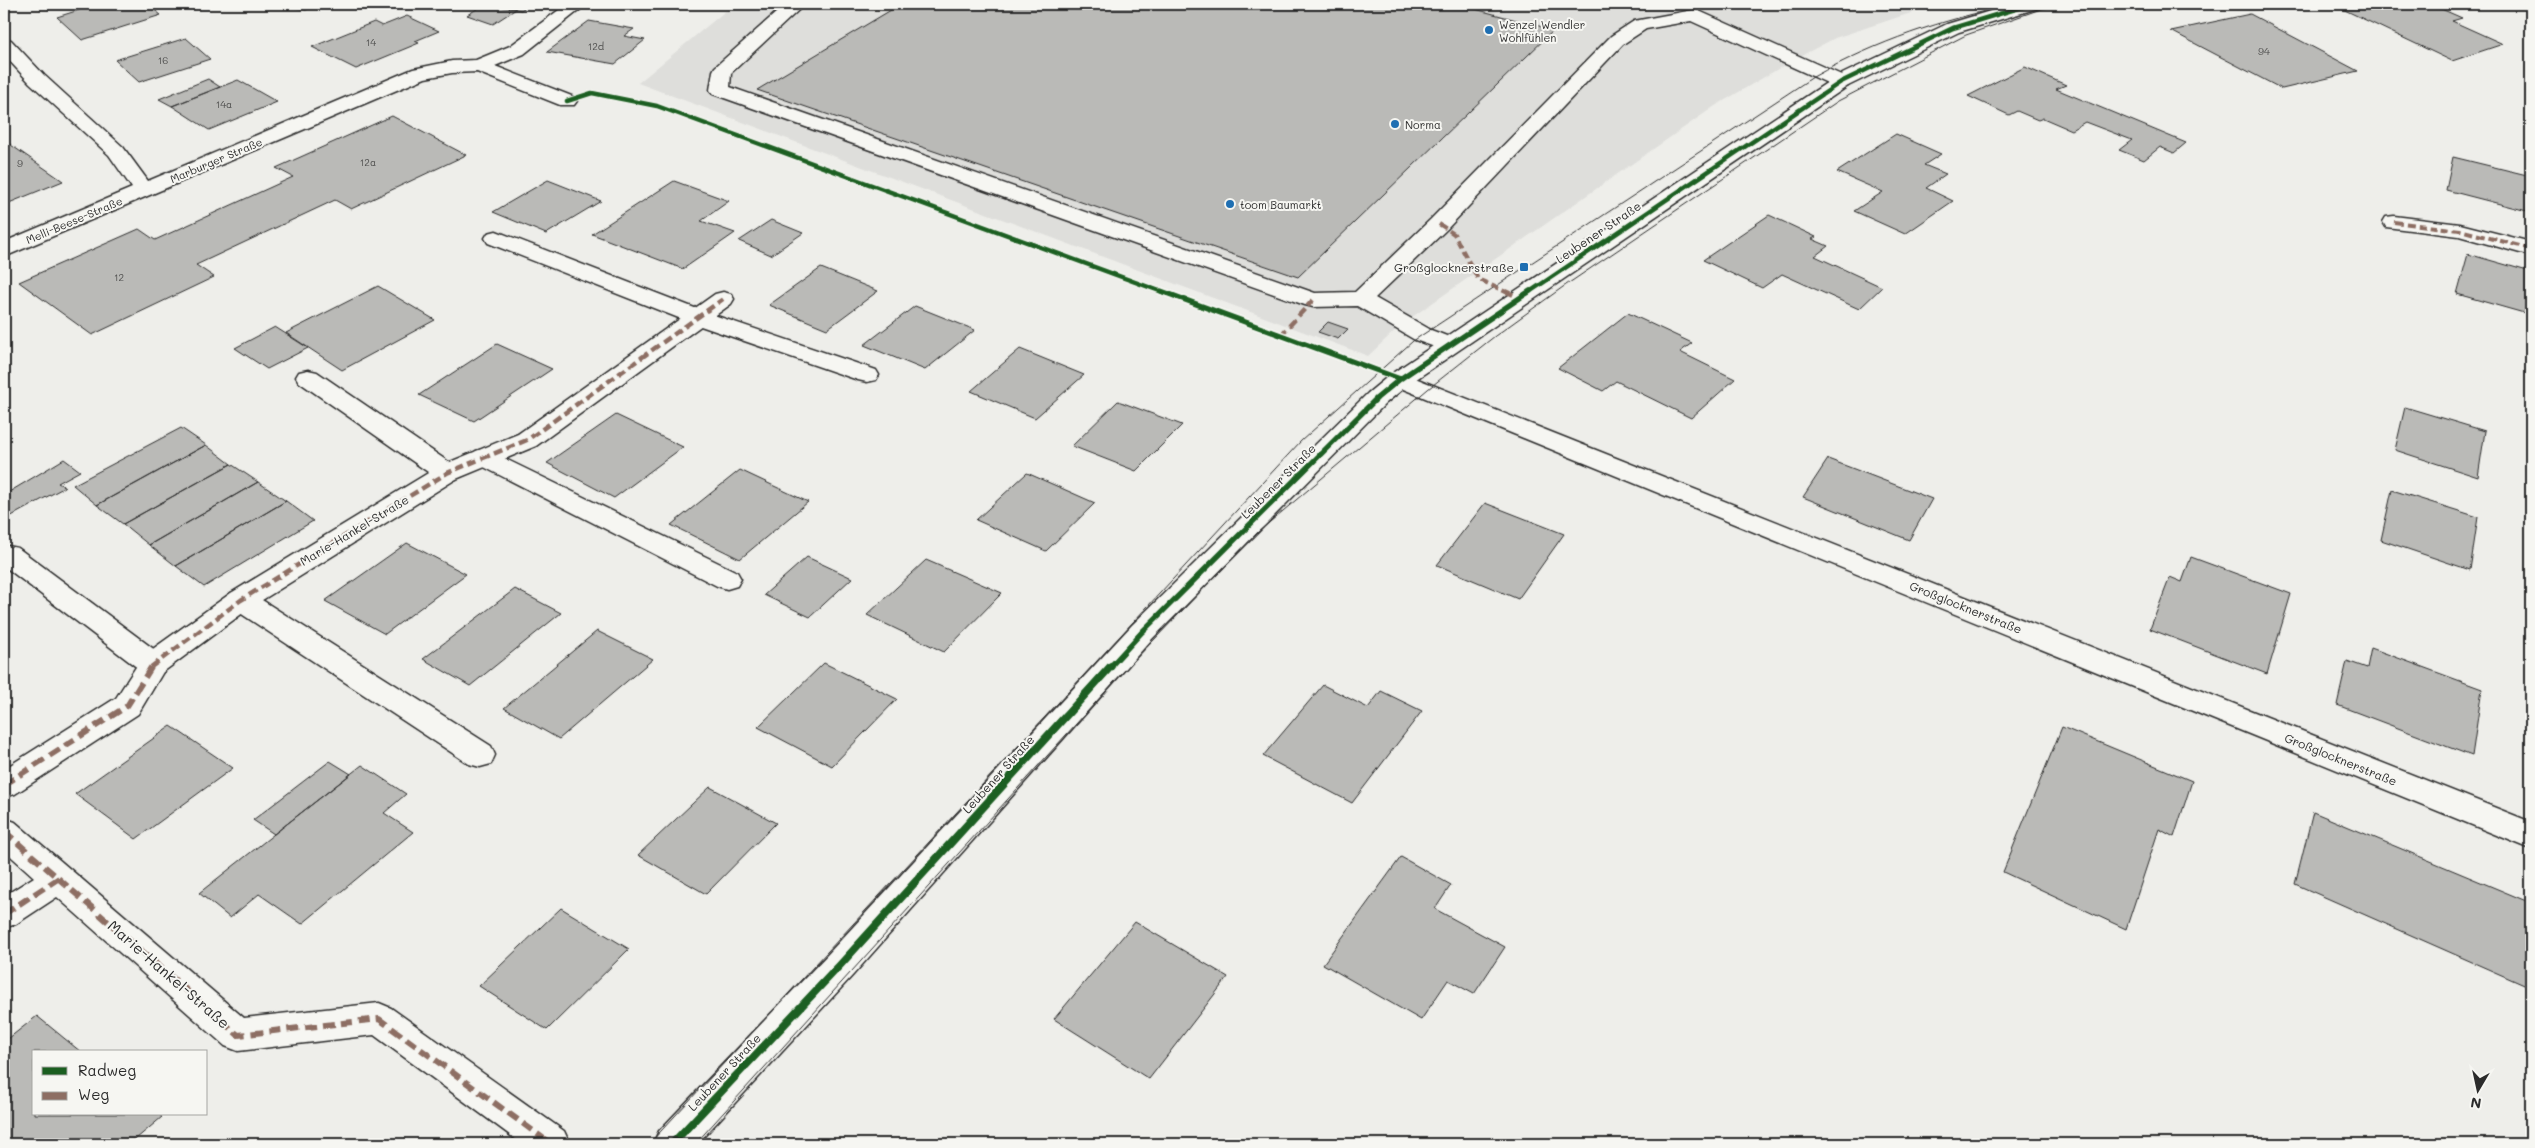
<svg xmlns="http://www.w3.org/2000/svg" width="2535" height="1148" viewBox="0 0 2535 1148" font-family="Mali,sans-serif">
  <rect width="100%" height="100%" fill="#eeeeea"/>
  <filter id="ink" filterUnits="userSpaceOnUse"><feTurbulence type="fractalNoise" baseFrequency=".02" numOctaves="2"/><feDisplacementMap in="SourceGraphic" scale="10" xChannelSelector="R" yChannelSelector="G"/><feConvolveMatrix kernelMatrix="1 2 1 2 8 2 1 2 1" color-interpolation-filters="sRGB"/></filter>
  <g filter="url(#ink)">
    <path fill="#dededb" d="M734,4H1938L1835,38L1793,60L1715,106L1402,324L1368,356L638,83Z"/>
    <path fill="#babab7" stroke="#2b2b2b" d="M98,4H147L161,15L82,40L57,17Z
      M281,4H317L306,10Z
      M485,4H489L516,9L493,24L467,15Z
      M489,4H530L521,10Z
      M901,4H1456L1554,30L1298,277L757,90Z
      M2332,4H2430L2462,18L2452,21L2503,44L2452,61Z
      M2250,14L2358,71L2282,89L2171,31Z
      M407,16L439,31L415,41L419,43L356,69L312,47L374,22L382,26Z
      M589,21L634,29L624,36L645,40L615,64L547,52Z
      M186,38L210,59L139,82L115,60Z
      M2025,67L2066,85L2056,89L2186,143L2174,153L2160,147L2144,160L2119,150L2132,140L2085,122L2071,130L2043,118L2038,120L2017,111L2009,115L1968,96Z
      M208,79L220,87L172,106L159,99Z
      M238,80L277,102L209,130L172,106Z
      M392,116L466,155L351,209L335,200L196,265L214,277L92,335L19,282L139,229L155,240L293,177L276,168Z
      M1896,134L1941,154L1924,165L1946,174L1926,188L1953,201L1905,234L1854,211L1883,192L1837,172Z
      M8,143L63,181L4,205V144Z
      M2453,157L2531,176V212L2446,190Z
      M548,180L601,201L546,234L493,212Z
      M674,181L729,201L701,221L735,233L683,269L592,234Z
      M1769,215L1816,237L1812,239L1828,246L1815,256L1882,287L1859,309L1782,274L1762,288L1703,260Z
      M771,220L803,233L771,255L739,241Z
      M2468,254L2531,272V315L2457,294Z
      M821,268L878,291L827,329L769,305Z
      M378,286L435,320L342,370L286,333Z
      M915,306L975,330L925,370L864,345Z
      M1628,313L1692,343L1680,352L1735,379L1691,418L1616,381L1603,391L1558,368Z
      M1328,322L1348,329L1338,339L1318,332Z
      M275,327L308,348L267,369L235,348Z
      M497,344L552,369L474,421L419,395Z
      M1020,349L1084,375L1035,418L971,391Z
      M1118,401L1182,425L1136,471L1072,446Z
      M2405,407L2485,431L2478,477L2395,450Z
      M616,415L683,447L614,498L547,463Z
      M181,428L206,445L97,505L73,485Z
      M206,445L231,464L123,524L97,505Z
      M64,459L80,471L58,483L65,487L4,520V495Z
      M1828,459L1932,499L1909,540L1803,497Z
      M231,464L258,482L149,545L123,524Z
      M740,470L808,502L740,559L671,525Z
      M1027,473L1095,503L1046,551L976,520Z
      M258,482L286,501L176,566L149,545Z
      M2392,490L2478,517L2470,570L2381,540Z
      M286,501L313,521L204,587L176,566Z
      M1485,503L1564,534L1518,599L1437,565Z
      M407,543L466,574L385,634L325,601Z
      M807,557L852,578L810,617L764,595Z
      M2191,557L2291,594L2267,674L2150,629L2170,577L2182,582Z
      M926,560L1002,593L944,652L867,615Z
      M515,589L561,613L470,686L423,659Z
      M597,631L653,659L559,739L504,708Z
      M2371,648L2482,689L2472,756L2337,705L2347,661L2367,668Z
      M824,663L897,699L832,766L758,727Z
      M1323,685L1368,708L1381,691L1422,711L1352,803L1263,756Z
      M171,726L233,768L136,839L75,794Z
      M2062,727L2192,781L2174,837L2159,829L2126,929L2003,872Z
      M330,761L351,774L274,834L253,820Z
      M362,765L406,794L384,813L413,832L302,924L259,894L230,918L199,893Z
      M710,787L776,823L706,894L638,855Z
      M2313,812L2531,903V988L2295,884Z
      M1401,857L1451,885L1435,909L1505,947L1474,994L1448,980L1421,1020L1323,964Z
      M561,908L629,949L547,1030L479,986Z
      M1135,922L1228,977L1149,1079L1054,1019Z
      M37,1016L81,1052H34V1114H158L162,1117L130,1144H4V1042Z"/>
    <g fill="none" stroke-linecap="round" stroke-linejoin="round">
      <defs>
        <path id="lane" d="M786,4H805L731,73L730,87L1315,293L1355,292L1431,219L1611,36L1634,21L1693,10L1699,11L1848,78L1851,82L1848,86H1834L1691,21L1646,29L1623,44L1447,229L1375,298L1431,330L1457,340L1461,345L1457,350L1449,352L1415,340L1357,306L1313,307L1305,305L713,94L710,90L713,71L715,67Z
          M496,231L705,312L876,370L879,375L876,380L867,382L858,380L689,322L488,243L485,238L488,233Z
          M308,370L317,372L456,467L460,473L456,479L447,482L438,479L299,382L296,377L299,372Z
          M485,449L737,572L741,579L737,586L727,589L717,586L476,463L472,457L476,451Z
          M8,546L18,548L163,656L168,664L163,672L153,675L143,672L4,566V547Z
          M241,590L251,593L491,746L495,755L491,764L480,767L469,764L231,607L227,600L231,593Z"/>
        <path id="street" d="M567,4H587L524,54L495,66L574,97L577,101L574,105H560L477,72L452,73L425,78L4,257V242L132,188L109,155L30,83L4,55V39L11,40L44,75L123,147L148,181L413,69L452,61L476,60L510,46Z
          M2394,216L2460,224L2531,242V256L2459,236L2386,227L2383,222L2386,217Z
          M723,292L731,294L734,299L731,304L536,446L456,479L251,607L163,672L138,714L15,794L4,797V769L116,698L143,656L231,593L438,467L518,434L715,294Z
          M1400,372L2531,822V849L1391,384L1388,379L1391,374Z
          M4,818L15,822L244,1018L379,1003L391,1008L564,1131L570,1144H522L374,1035L238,1051L225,1046L57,897L16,924L4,928V896L34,877L4,850Z"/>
        <path id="secondary" d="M2014,4H2041L2038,8L1959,32L1848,86L1409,384L1386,403L1152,639L853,975L697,1144H653L659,1131L829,953L1132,625L1368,393L1391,374L1834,78L1947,24Z"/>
      </defs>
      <use href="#lane" stroke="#2b2b2b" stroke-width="3"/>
      <use href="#street" stroke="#2b2b2b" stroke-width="3"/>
      <use href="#secondary" stroke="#2b2b2b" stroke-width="3"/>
      <use href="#lane" fill="#f6f6f2" fill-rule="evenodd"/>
      <use href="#street" fill="#f6f6f2" fill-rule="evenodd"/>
      <use href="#secondary" fill="#f6f6f2" fill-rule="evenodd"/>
      <path stroke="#2b2b2b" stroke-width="1" d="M649,1144L1301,441L1413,341L1813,77C1880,40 1939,21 2014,4
        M695,1144L1125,670L1258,532L1428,389L1495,336L1563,287L1838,101L1966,35L2041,9L2064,4"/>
      <path stroke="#8d6e63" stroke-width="4" stroke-dasharray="8 4" stroke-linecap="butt" d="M2394,222L2460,230L2531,249
        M1439,224L1454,234L1478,279L1508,293"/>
      <path stroke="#8d6e63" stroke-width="4.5" stroke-dasharray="9 4.5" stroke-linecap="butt" d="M1505,291L1520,298
        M1280,336L1313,300
        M151,667L241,600L447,473L527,440L723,299"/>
      <path stroke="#8d6e63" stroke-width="6" stroke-dasharray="12 6" stroke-linecap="butt" d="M4,785L127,706L152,666
        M4,831L238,1035L379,1019L551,1144
        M4,914L59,878"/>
      <defs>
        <path id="cycleway-far2" d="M567,101L592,93L657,106L1165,293
          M1528,293L1841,82L1953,28L2032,4"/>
        <path id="cycleway-far1" d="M1161,291L1400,379
          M1110,667L1142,632L1377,398L1400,379L1530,291"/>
        <path id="cycleway" d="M672,1144L841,964L1111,666"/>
      </defs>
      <use href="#cycleway-far2" stroke="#f6f6f2" stroke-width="7"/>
      <use href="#cycleway-far1" stroke="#f6f6f2" stroke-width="9"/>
      <use href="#cycleway" stroke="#f6f6f2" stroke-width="11"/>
      <use href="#cycleway-far2" stroke="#1b5e20" stroke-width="4.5"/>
      <use href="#cycleway-far1" stroke="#1b5e20" stroke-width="5.5"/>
      <use href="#cycleway" stroke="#1b5e20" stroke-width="8"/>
    </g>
  </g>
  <g fill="#1f6fb2" stroke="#f6f6f2" stroke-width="2">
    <circle cx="1489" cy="30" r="5"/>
    <circle cx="1395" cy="124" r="5"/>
    <circle cx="1230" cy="204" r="5"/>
    <rect x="1519" y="262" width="10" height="10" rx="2.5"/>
  </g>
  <g text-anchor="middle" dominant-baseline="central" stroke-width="4" stroke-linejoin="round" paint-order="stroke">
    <g font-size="10" fill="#4f4f4e">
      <text x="371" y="42">14</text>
      <text x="596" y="46">12d</text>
      <text x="2264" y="51">94</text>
      <text x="163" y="60">16</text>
      <text x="224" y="104">14a</text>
      <text x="368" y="162">12a</text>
      <text x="20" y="163">9</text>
      <text x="119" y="277">12</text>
    </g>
    <g font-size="11" fill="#2b2b2b" stroke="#f6f6f2" text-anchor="start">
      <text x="1499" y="24">Wenzel Wendler<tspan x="1499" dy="13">Wohlfühlen</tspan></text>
      <text x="1405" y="124">Norma</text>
      <text x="1240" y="204">toom Baumarkt</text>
    </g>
    <g font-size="11" fill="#2b2b2b" stroke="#f6f6f2">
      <text transform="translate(216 160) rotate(-23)">Marburger Straße</text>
      <text transform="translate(74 220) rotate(-23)">Melli-Beese-Straße</text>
    </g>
    <g font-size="12" fill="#2b2b2b" stroke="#f6f6f2">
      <text transform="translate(1598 232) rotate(-34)">Leubener Straße</text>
      <text transform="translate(1278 481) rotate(-45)">Leubener Straße</text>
      <text transform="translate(354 530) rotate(-31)">Marie-Hankel-Straße</text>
      <text transform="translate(1966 607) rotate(22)">Großglocknerstraße</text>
      <text transform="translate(2341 759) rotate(22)">Großglocknerstraße</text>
      <text transform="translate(998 774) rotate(-48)">Leubener Straße</text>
      <text transform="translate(724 1072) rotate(-47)">Leubener Straße</text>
    </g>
    <g font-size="12" fill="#2b2b2b" stroke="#f6f6f2" text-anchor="end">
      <text x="1514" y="267">Großglocknerstraße</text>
    </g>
    <g font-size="15" fill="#2b2b2b" stroke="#f6f6f2">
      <text transform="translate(169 974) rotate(41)">Marie-Hankel-Straße</text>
    </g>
  </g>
  <rect width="2535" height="1148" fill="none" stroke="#f6f6f2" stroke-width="20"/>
  <rect x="10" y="10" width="2515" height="1128" fill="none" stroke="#2b2b2b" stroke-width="2" filter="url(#ink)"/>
  <rect x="32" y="1050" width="175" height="65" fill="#f6f6f2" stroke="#a5a5a2"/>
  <rect x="42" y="1067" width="25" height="8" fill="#1b5e20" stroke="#a5a5a2"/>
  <text x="78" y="1076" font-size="15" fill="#2b2b2b">Radweg</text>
  <rect x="42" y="1092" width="25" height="8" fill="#8d6e63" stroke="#a5a5a2"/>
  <text x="78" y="1100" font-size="15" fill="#2b2b2b">Weg</text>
  <g transform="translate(2478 1090) rotate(189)" stroke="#f6f6f2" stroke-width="4" paint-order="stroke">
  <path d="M0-4L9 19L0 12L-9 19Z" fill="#2b2b2b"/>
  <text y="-8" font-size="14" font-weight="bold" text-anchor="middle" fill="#2b2b2b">N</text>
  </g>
</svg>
